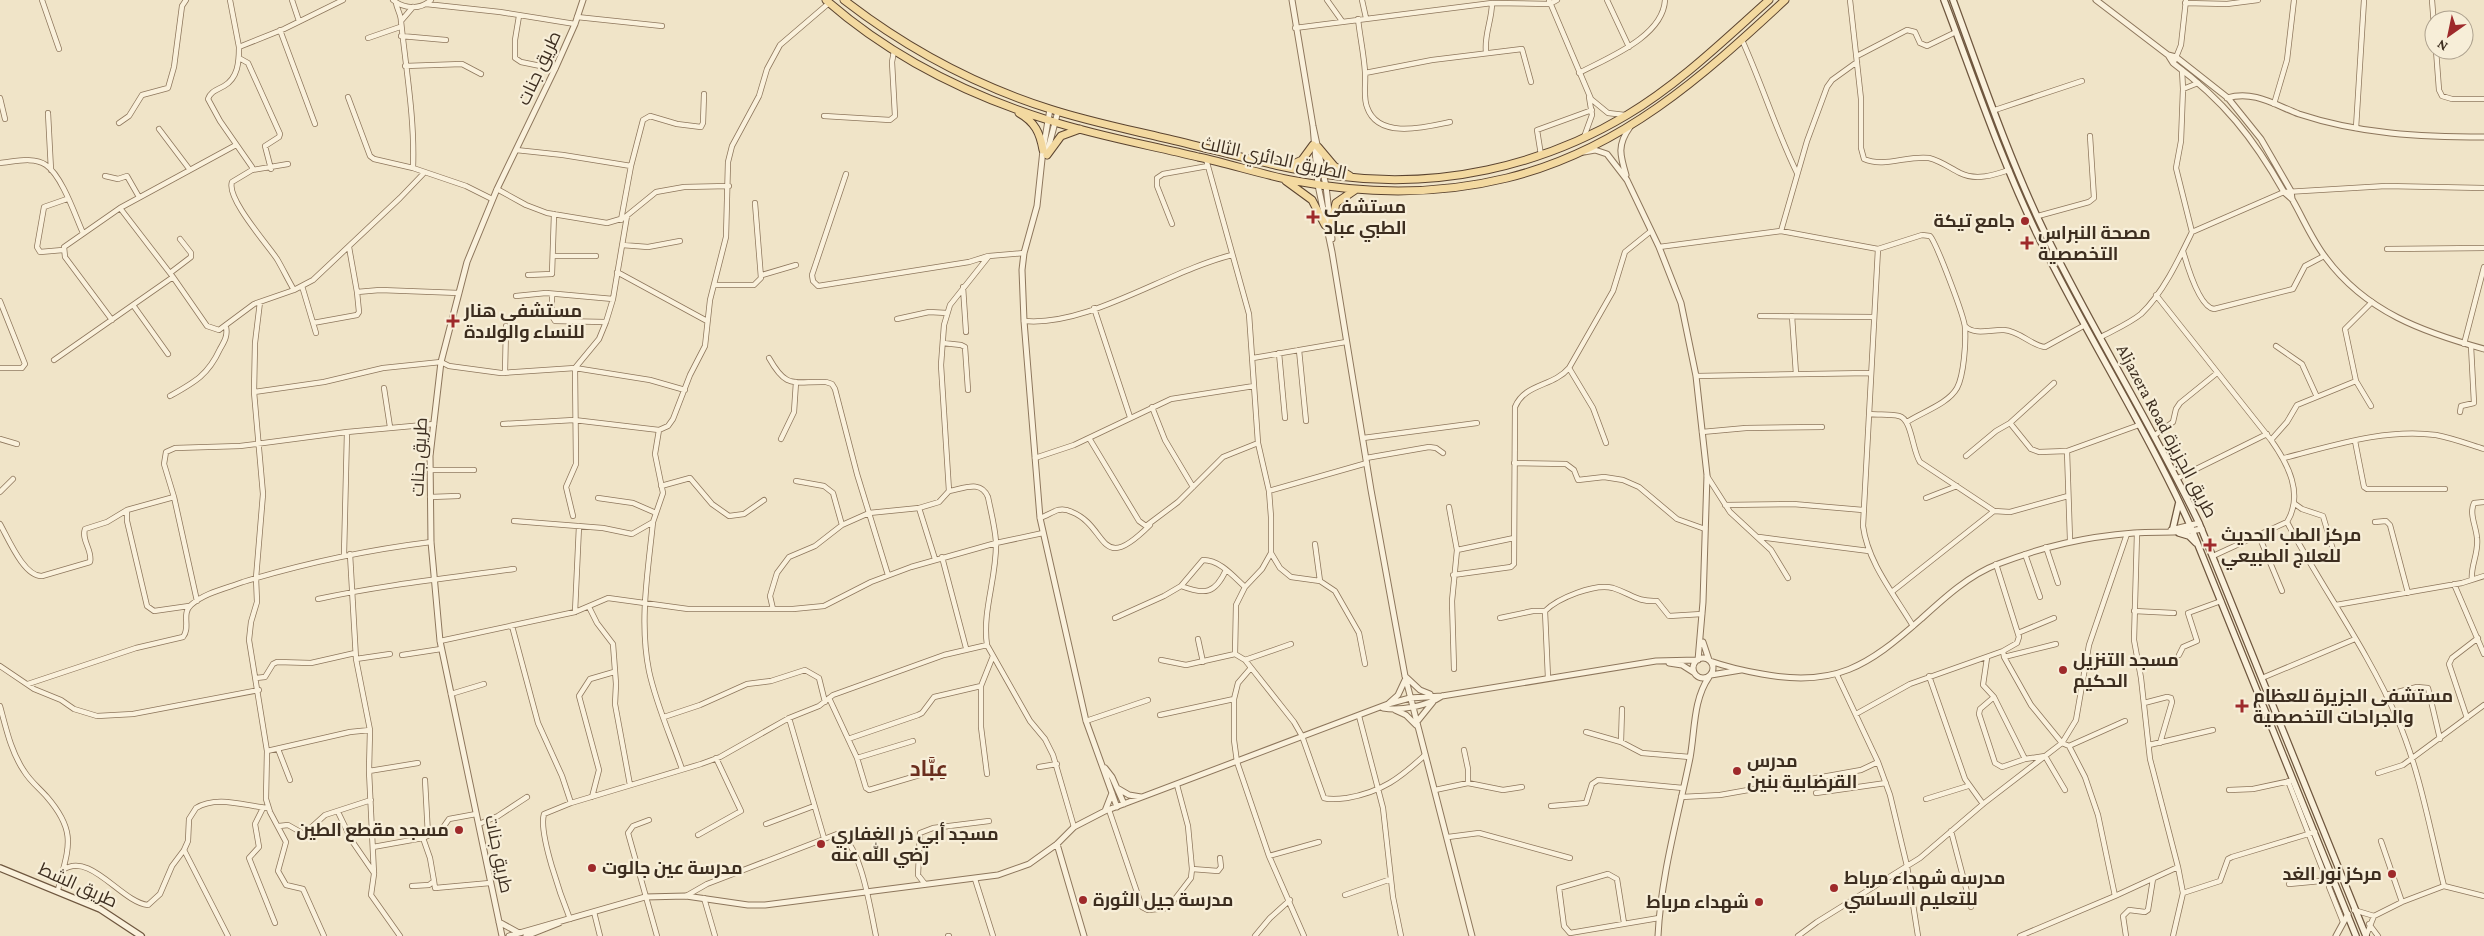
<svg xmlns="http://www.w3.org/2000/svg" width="2484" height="936" viewBox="0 0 2484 936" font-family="'Crimson Pro',Cairo,serif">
  <rect width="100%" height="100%" fill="#f0e4c8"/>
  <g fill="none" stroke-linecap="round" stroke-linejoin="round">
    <defs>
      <path id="minor" d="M42,0L59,49
        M230,0L239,47
        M292,0L299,21
        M393,0C404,9 420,10 431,0
        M1327,0L1342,21
        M1362,0L1366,18
        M1549,0L1591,99L1608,113L1625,115
        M1607,0L1629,47
        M1850,0L1861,99V148L1864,159C1884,168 1908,155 1929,158C1941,161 1950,168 1960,173C1976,181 1994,175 2009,170
        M2432,0L2434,26
        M396,3C397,9 401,15 401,21C406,70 415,119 413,168
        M2185,3L2227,4L2258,0
        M426,4L500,12L575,24
        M519,16L515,40V58L521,62L555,69
        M577,17L662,26
        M1358,19C1360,37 1364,55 1365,72C1366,83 1363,97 1367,107C1378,140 1426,127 1450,122
        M401,21L413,7
        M1295,28L1492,3L1550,4L1557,0
        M280,30L315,124
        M401,36L446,40
        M368,38L400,27
        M1742,40C1762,84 1776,130 1797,173
        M2436,50L2439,90L2442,96L2452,99H2484
        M1486,52C1484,35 1492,20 1492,3
        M1857,56L1907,30L1915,32L1920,43L1927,46L1956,32
        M239,58L248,63L280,134L279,137L265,146L271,169
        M2175,60L2181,45L2186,0
        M405,66L462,64L481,74
        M1365,73L1432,60L1522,49L1531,82
        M1579,73C1607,58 1663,37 1665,0
        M2183,89L2198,83
        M348,97L370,156L374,159L413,168L466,186L492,199
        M0,98L5,119
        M2274,104L2287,60L2294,0
        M1995,110L2082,81
        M48,113L51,170
        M824,116L890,120L895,116L892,62L894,51
        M119,123L129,116L142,95L168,88L174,67L182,6L186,0
        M2356,128L2364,0
        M159,129L190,170
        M1584,137L1592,115L1589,97
        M516,150L563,155L631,166
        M1541,155L1537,130L1592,110
        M1206,159L1249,314L1258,443L1269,491L1271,517V553L1262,569L1245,587L1236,605L1235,654
        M0,163C13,162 34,156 46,165C62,176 75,215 83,233
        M252,170L288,164
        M846,174L812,275L813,281L818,286L969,262L988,256
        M105,176L118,179L127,176L139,197
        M497,189L526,205L547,213L607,223L624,218L656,192L684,187L729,186
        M120,208L173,277L207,326L219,330L254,304L294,290L313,280L400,198L424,173
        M2038,216L2089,202L2094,198L2090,136
        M621,220L631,166L643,120L650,116L677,124L701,127L703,123L704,94
        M1172,224L1157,186V178L1163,174L1208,166
        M1781,231L1807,141L1827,87L1832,80L1857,62
        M2192,232L2284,192L2386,186L2484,188
        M622,245L648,247L680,241
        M349,247L357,292L380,290L459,293
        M1659,247L1781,231L1878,249L1922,235L1930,236C1936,242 1965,318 1965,328C1966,342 1964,375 1957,388C1948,404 1922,412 1907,422
        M1878,249L1863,526C1868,563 1894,594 1913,626
        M2387,249L2484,248
        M63,250L40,252L37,247L44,207L67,199
        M2183,251C2187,265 2199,307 2214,309L2293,289L2305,266L2324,256
        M553,256H596
        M617,272L707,321
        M170,273L191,257V253L180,239
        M528,275L552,274L554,214
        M762,275L796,265
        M714,285H754L761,278L755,203
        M302,286L316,333
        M963,287L966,332
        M294,290C288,280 283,269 277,259C267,244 226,198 232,182L252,170V167L220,121L208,99C211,91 217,90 224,86C238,78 239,62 239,47L284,29L343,0
        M552,294V316L555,321L606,322
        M2156,295L2271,440C2288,464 2304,494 2287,522L2213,556
        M516,296L546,293L613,299
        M0,301L25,364L22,368H0
        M260,302L255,343L254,392L263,494L256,578L257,602L251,622L249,640L267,751L266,799L270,812L286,842L278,871L286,885L303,889L324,936
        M133,305L168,354
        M1094,308L1130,417
        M1760,316L1873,317
        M1792,316L1796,374
        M897,319L929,312L947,313
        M112,320L65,257L64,247L120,208L236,145
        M1024,321C1089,327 1167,271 1232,255
        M313,323L357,315L359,312L357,292
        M1965,326C1975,336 1992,329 2004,330C2020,331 2032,346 2045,347L2085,325
        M2101,337C2114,330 2130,323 2141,314C2163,293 2179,259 2192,232L2176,168L2181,141L2183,89L2182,70
        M943,343L961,345L965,347L968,390
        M2464,344L2484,267
        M2276,346L2302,364L2317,397
        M1299,350L1306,421
        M1279,353L1285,418
        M769,358C787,390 793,381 826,382L832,384L835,389L857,474L888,575
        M1253,358L1346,342
        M54,360L173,277
        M1569,368L1593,408L1606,443
        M505,373L506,326
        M1696,376L1870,373
        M2356,381L2371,406
        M384,388L390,427
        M254,392L324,382L383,368L441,362L449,366L501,373L575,368L650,380L685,390
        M170,396C195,382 208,375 220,349C224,342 228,336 226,327
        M1152,407L1165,440L1193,487
        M2460,412L2461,406L2474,403L2471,346
        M1870,414C1879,415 1890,414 1899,416C1912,419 1912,450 1920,462L1994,511L2010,512L2068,496
        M2010,423L2031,449L2039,452L2067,451
        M503,424L574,420L659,430
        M1702,432L1746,428L1822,427
        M2155,435L2173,422L2176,409L2180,403L2217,373
        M1089,438L1139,521L1146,526L1178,502L1223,457L1258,443
        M1363,438L1477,423
        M0,439L17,444
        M781,439L794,412L796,382
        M2271,440L2287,422L2297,405L2356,381L2345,329L2372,302
        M2355,441L2364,487L2367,489H2445
        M1966,456L1996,431L2010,423L2054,383
        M1035,458L1074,445L1171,399L1254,386
        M1366,458L1429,447L1436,448L1443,453
        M2284,458C2332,446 2385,428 2436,435C2452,438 2468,444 2484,449
        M1514,463L1566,464L1574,470L1578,480L1604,477L1623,480L1639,487L1677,519L1705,529
        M430,470H474
        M1707,476L1730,512L1771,550L1788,578
        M2178,478L2267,434
        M796,481L824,486L833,493L842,525
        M661,486L690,478L712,504L729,516L744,514L764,500
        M1269,491L1367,463
        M0,492L13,479
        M174,497L127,510V521L147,606L154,611L189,606
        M430,497L458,496
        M598,498L633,503L656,513
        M1926,498L1957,486
        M2295,504L2302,509L2323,516L2336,560
        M1725,505L1793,504L1863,510
        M1449,507L1457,550
        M573,516L566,487L576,464L575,368L599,339L606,322L613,299L627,216
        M1040,518C1046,516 1052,512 1058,510C1062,509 1068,510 1072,512C1109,527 1098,577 1150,525
        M514,521L603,528L632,534L653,522L663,493L655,454L659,430L668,426L673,419L690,375L705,346L710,300L726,237L728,162L732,146L759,96L767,69L780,45L829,3
        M653,522C648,571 639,622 649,671C656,704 671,737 682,769
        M2287,522C2322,588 2367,649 2397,718C2420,771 2430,830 2444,886
        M2375,522L2386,521L2390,525L2408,593
        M0,524C8,538 24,577 42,576L90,562C93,551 81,540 85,529L107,522L127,510
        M2259,536L2282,591
        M1759,537L1869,551
        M2070,540L2067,451L2139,425
        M1315,544L1320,581
        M2046,547L2058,583
        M1271,553L1280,568L1291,577L1320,581L1335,591L1359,633L1365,664
        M350,554L356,659L370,730L369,771L374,874L371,895L400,936
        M2025,554L2040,597
        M344,555L347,432
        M942,557L966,648
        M935,559L919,508L939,502L949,491L941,365L944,325L950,305L989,256L1024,253
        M1996,564L2019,637L2017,643L2003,651L2004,657L2031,705L2062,743L2069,746L2085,777L2098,815L2115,896L2020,936
        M1453,575L1511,567L1514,564L1515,407C1525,383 1553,387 1569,368L1613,291L1625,252L1651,231
        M2472,580C2470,567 2479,553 2477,538C2476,526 2469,514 2474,503L2484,502
        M2454,584L2484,654
        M1181,586C1205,595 1215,594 1226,570
        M1893,591L1994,511
        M318,599C383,585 448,578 514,569
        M197,601L174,497L164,464L166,452L175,448L240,446L347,432L434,424
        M2336,605L2462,583L2484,576
        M589,607L597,623L613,644L616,684L615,704L630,785
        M773,609L770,596L777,573L789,557L815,546L842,525L869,513L919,508
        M2134,611L2174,613
        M575,612L579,526
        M1115,618L1164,596L1181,586L1203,560C1220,560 1233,576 1245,587
        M1500,618L1533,611H1545
        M512,626L538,723L562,776L571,803
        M2018,633L2054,618
        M1198,639L1203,662
        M440,641L575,612L608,598L688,609H793L824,606L871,582L911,567L996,543L1043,533
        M987,645L1030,721L1045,739L1053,755L1074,827
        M1235,654L1245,660L1294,722L1302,736L1324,798C1331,800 1340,799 1347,798C1382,792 1400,778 1425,755
        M402,655L441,649
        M2179,655L2183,647L2197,641L2188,613L2221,601
        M2004,657L2056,644
        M1987,658L1983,685L1994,697L2025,759
        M356,659L390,654
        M1161,660L1186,665L1235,654
        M1245,660L1291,644
        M0,666L34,689L61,700L74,709L97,716L133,714L259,690
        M1250,669L1238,683L1234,699V740L1237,762L1269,856L1304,936
        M1454,669L1452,601L1457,550L1514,538
        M1837,675L1878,762L1890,795L1907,866L1918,936
        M1929,676L1965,779L1983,804
        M256,678L265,677L273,664L277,662L311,663L355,653
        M1548,678L1545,611C1558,598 1595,583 1613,588C1632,594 1636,602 1657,601L1669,616L1702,614
        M2262,678L2355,639
        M28,684L136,648L183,637C191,627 181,614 191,605C204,593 227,588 243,582C305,563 367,550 431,542
        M451,694L484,684
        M2386,695L2417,687L2428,688L2440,739
        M1994,697L1980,709L1979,714L1995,763L2002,767L2025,759L2045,756L2065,790
        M829,698L857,758L913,741
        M2144,703L2167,697L2171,698L2172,702L2160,743
        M0,706C6,728 11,752 24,771C30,781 39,788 47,797C78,833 68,848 58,890
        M1856,714L1910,684L2003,651
        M1160,715L1234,699
        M1359,716L1383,808L1393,897L1401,936
        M664,717L700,705L747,684L771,681L805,670L819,678L825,702
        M789,718L824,838
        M2467,718L2449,664L2452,658L2478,638
        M1086,721L1148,700
        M1586,732L1621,742L1642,753L1690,757
        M848,739L918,715L922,713L934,697L981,686
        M1621,742L1622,709
        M2149,745L2213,730
        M2069,746L2125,721
        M278,749L290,780
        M1464,750L1468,769V783
        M267,751L350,732L370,730
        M857,758L866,788L869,790L933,771
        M1039,767L1057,764
        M369,771L418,763
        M2378,773L2403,765L2484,705
        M987,774L981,727V686L993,656
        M425,780L428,835
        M2288,781L2322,868L2323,877L2321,881L2289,884
        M1435,790L1468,783L1503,790L1522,787
        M2229,790L2253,789L2290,781
        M1816,793L1886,783
        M592,797L599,770L579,696L590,679L614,672
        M1681,797L1720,795L1861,770L1878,762
        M1926,799L1968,786
        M1551,806L1586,803L1592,784L1598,780L1683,788
        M263,808L255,824L259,847L249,858L275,923
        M1109,810L1142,907L1148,910L1168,908L1191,878L1192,869L1188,826L1177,785
        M338,812L352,841L374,873
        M649,820L633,826L628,833L657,936
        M479,824L498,816L527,797
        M766,824L814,806
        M279,826L288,825L304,834L325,815L371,800
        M1951,831L1971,907
        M698,835L741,811L716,758
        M1448,837L1479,833L1570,858
        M2381,841L2402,902
        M373,847L423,838L442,829L449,819L476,814
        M184,850L228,936
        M1269,856L1319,842
        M1192,869L1218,871L1221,867L1220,858
        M63,870C90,851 121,902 148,905L160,894L172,866L184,850L188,841L189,819L196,808C217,795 245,806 268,808
        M2329,871V887L2343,922
        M975,879L993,936
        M434,881L435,888L490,883
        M925,884L918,875L920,833L933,828L989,821
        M412,886L429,885L434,881L430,858L423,838
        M2183,893L2220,881L2228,859L2232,857L2315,832
        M1345,895L1391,879
        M686,896L707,884L837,834C861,840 871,914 876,936
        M2115,896L2178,867L2150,759L2141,678L2134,640L2137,533
        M704,898L715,936
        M2354,910L2374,916
        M594,912L600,936
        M570,919C562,899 538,833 544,814L571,803L701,764L720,757L789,718L819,706L833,695L944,655L987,645C982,611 997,577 996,542C995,527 991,512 988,497C981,480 965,488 949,491
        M1624,923L1617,879L1608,874L1559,888L1564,926L1570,933L1659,918
        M2369,924L2378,936
        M948,936H949
        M1255,936L1270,918L1290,900
        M1798,936L1817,922L1920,858L1983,804L2062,743L2076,720L2089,645L2127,534
        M2126,936L2123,916L2129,910L2145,912L2148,910L2153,879
        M2173,936L2183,893L2178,867
        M2366,936L2374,916L2402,902L2444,886L2484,896"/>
      <path id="tertiary" d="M1292,0L1313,126L1326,186L1332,239
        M2096,0L2168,55L2176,57L2228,98L2261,139L2291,191L2292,199
        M2168,55L2173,63C2224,101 2253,137 2284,192L2292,199C2303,218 2312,240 2326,258C2366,312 2423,332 2484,349
        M2227,98C2254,90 2275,105 2299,114C2359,134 2421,137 2484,137
        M1050,109L1043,150L1037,206L1024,253L1022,270L1024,321L1040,518L1086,721L1117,807
        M1313,126L1318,185L1332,252L1371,490L1405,676L1472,936
        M1584,152L1595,150L1607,154L1627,180L1659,247L1681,303L1696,376L1707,475L1703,602L1698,660
        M1047,153L1058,111
        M1626,175C1620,155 1617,145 1630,127
        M2171,530L2199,523
        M1703,642L1709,660
        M1693 668a10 10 0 1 1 20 0a10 10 0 1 1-20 0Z
        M1710,661C1727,667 1745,671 1762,674C1835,688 1868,666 1921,619C1944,598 1969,575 1998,564C2045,546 2084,537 2134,533C2157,531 2179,534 2202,529
        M1669,663L1682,665L1693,672
        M1711,675L1741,670
        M1405,676L1420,690L1430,694
        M1389,703L1398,695L1405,680
        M1383,708C1401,711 1427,706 1442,696
        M1395,710L1406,715L1416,725
        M1416,723L1433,702
        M1105,768L1112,777L1124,804
        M1117,788L1129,795L1141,797
        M1105,811L1112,793
        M1057,844L1084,936
        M499,922L519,933
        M502,936L440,641L431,542L430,456L441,362L467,262L497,189L555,69L575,24L583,0
        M509,936L645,897L686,896L748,905H765L998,875L1029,864L1057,844L1074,827L1105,811L1388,704L1410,698L1442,696L1656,661L1697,660
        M526,936L559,923
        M1658,936C1661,875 1678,817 1690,758C1695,731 1693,700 1709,677
        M2336,936L2348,914"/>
      <path id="secondary" d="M1944,0C1974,79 2001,160 2038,236C2086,334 2145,426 2190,525L2356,936
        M1953,0C1981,76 2008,156 2043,229C2091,328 2151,423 2199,523L2366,936
        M2173,528L2179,502
        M2179,533L2189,536L2196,543
        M0,868L100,909L141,936"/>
      <path id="primary" d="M826,0C890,56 968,95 1048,120C1097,136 1149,145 1198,157C1231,164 1263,175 1296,181C1365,194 1438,195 1507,178C1621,150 1702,77 1785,0
        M844,0C906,48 974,85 1050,109C1087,121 1126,129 1164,138C1221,151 1279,169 1338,176C1438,189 1540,167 1627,115C1679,84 1724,40 1769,0
        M1019,113C1035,122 1040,133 1043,150
        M1318,147L1334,166L1350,176
        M1047,155L1061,136L1080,129
        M1287,167L1302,160L1313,145
        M1286,181L1312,200L1325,225
        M1331,225L1336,203L1355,190"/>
    </defs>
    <use href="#minor" stroke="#8d765c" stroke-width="6"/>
    <use href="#tertiary" stroke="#8d765c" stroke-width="7"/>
    <use href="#secondary" stroke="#6f573f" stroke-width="8"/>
    <use href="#primary" stroke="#5b4430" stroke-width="9"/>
    <use href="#minor" stroke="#faf1dc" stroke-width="4.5"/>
    <use href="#tertiary" stroke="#faf1dc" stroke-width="5"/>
    <use href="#secondary" stroke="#faf1dc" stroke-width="5.5"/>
    <use href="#primary" stroke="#f3d9a0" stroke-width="7"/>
  </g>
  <g fill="#9e2a2b" stroke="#f7eed8" stroke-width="2">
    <path d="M1310.5 209.5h5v5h5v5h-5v5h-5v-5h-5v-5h5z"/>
    <circle cx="2025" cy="221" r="5"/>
    <path d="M2024.5 235.5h5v5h5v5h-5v5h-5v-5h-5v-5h5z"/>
    <path d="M450.5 313.5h5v5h5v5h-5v5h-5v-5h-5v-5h5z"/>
    <path d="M2207.5 537.5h5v5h5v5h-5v5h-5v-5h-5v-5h5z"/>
    <circle cx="2063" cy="670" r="5"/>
    <path d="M2239.5 698.5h5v5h5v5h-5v5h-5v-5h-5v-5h5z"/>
    <circle cx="1737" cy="771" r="5"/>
    <circle cx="459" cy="830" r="5"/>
    <circle cx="821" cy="844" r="5"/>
    <circle cx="592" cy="868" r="5"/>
    <circle cx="2392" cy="874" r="5"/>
    <circle cx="1834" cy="888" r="5"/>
    <circle cx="1083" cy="900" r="5"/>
    <circle cx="1759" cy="902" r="5"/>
  </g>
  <g text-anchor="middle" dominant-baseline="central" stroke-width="4.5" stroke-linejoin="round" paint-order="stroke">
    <g font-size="18" fill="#3d2e20" stroke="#f7eed8">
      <text transform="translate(539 68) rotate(-65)">طريق جنات</text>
      <text transform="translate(1274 158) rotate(12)">الطريق الدائري الثالث</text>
      <text transform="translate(2167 431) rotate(62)">Aljazera Road طريق الجزيزة</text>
      <text transform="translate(419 457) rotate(-87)">طريق جنات</text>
      <text transform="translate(499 854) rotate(78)">طريق جنات</text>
      <text transform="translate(78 885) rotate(24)">طريق الشط</text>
    </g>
    <g font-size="18" font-weight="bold" fill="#3d2e20" stroke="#f7eed8" text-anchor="start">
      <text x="1324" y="207">مستشفى<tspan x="1324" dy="21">الطبي عباد</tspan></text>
      <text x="2015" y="221" text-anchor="end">جامع تيكة</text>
      <text x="2038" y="233">مصحة النبراس<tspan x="2038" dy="21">التخصصية</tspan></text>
      <text x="464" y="311">مستشفى هنار<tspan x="464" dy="21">للنساء والولادة</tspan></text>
      <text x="2221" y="535">مركز الطب الحديث<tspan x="2221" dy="21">للعلاج الطبيعي</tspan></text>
      <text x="2073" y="660">مسجد التنزيل<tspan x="2073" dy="21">الحكيم</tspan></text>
      <text x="2253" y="696">مستشفى الجزيرة للعظام<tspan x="2253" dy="21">والجراحات التخصصية</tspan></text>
      <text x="1747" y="761">مدرس<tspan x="1747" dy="21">القرضابية بنين</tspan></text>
      <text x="449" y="830" text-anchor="end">مسجد مقطع الطين</text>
      <text x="831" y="834">مسجد أبي ذر الغفاري<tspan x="831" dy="21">رضي الله عنه</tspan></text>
      <text x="602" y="868">مدرسة عين جالوت</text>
      <text x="2382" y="874" text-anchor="end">مركز نور الغد</text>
      <text x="1844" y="878">مدرسه شهداء مرباط<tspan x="1844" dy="21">للتعليم الاساسي</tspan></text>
      <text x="1093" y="900">مدرسة جيل الثورة</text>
      <text x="1749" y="902" text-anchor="end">شهداء مرباط</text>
    </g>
    <g font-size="22" font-weight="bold" fill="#6b2e1e" stroke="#f7eed8">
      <text x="929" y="768">عِبَّاد</text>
    </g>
  </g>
  <g transform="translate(2449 35) rotate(213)"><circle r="24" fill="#f7eed8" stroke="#ada18e"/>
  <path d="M0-4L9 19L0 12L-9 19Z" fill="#9e2a2b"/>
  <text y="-8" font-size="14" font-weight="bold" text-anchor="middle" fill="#3d2e20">N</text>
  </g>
</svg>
